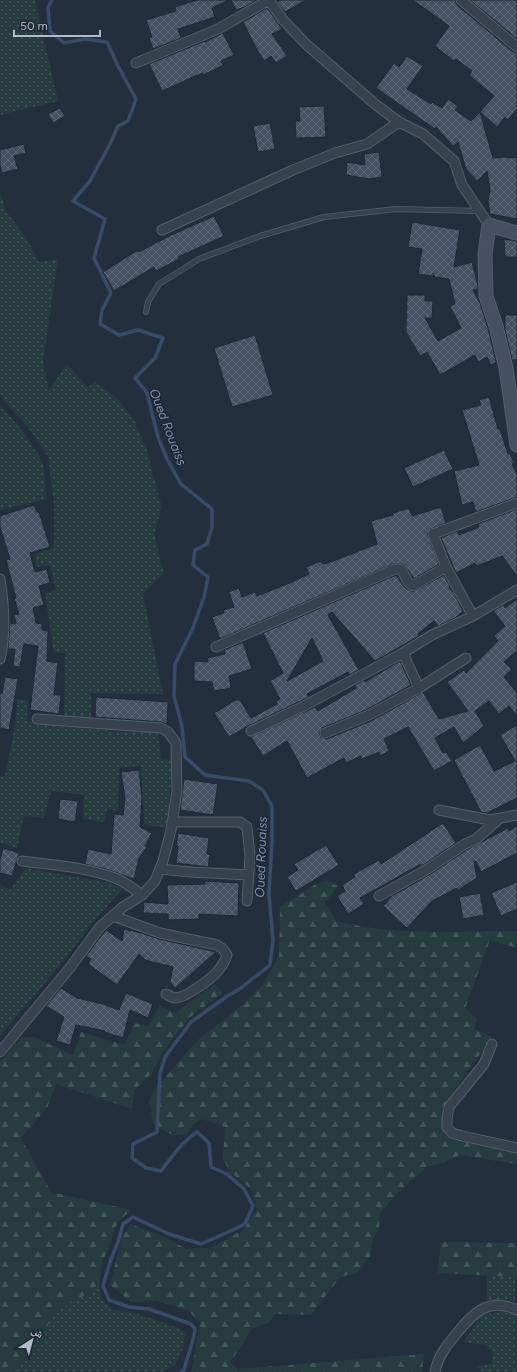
<svg xmlns="http://www.w3.org/2000/svg" width="517" height="1372" viewBox="0 0 517 1372" font-family="Figtree,'Noto Naskh Arabic',sans-serif">
  <defs>
    <pattern id="grass-dots" width="8" height="8" patternUnits="userSpaceOnUse"><rect width="8" height="8" fill="#263c3f"/><path d="M2 2h.1M6 6h.1" fill="none" stroke="#435659" stroke-width="1.8" stroke-linecap="round"/></pattern>
    <pattern id="forest-firs" width="22" height="20" patternUnits="userSpaceOnUse"><rect width="22" height="20" fill="#263c3f"/><path d="M5 1l3.5 6h-7zM16 11l3.5 6h-7z" fill="#435659"/></pattern>
    <pattern id="building-cross-hatch" width="8" height="8" patternUnits="userSpaceOnUse"><rect width="8" height="8" fill="#455162"/><path d="M0 0l8 8M0 8l8-8" fill="none" stroke="#5d6877"/></pattern>
  </defs>
  <rect width="100%" height="100%" fill="#242f3e"/>
  <path fill="url(#grass-dots)" d="M0,0H35L58,101L0,115Z
    M0,189L5,210L26,237L39,262L58,259L43,362L49,390L67,364L88,387L95,382L116,397L135,421L148,454L162,508L154,534L164,573L143,594L163,694L91,693V717L64,716L65,653H54L45,593L56,590L50,565L37,567L34,555L54,547V503L48,457L28,427L5,402L0,395Z
    M0,404C15,424 34,441 43,465C46,474 45,488 46,499L0,510Z
    M18,699L28,700L27,721L125,732H158L161,758L172,760L169,807L166,828L144,824L141,766L119,768L118,811L107,809L104,822L83,819L84,795L51,791L44,818L24,816L17,848L0,842V776H5L14,731Z
    M26,868L110,883L122,889L93,922L67,957L0,1036V884L10,890Z
    M487,1275L516,1277L515,1301L487,1300Z
    M99,1283L102,1300L114,1310L136,1313L179,1328L185,1333L184,1346L176,1364L163,1372H16L59,1309L89,1293Z
    M505,1311L514,1314L517,1316V1372H483L477,1367L492,1364L493,1352L485,1345L464,1342L481,1315Z"/>
  <path fill="url(#forest-firs)" d="M327,881L338,886L325,902L336,921C395,936 457,931 517,931V948L490,940L465,1008L477,1019L474,1029L492,1037L441,1109L445,1136L517,1150V1164L460,1155L445,1162L426,1167L392,1199L380,1213L379,1229L373,1239L370,1257L357,1273L340,1277L311,1315L276,1314L268,1323L251,1329L240,1348L230,1362L238,1369L424,1354L422,1372H191L200,1323L189,1311L157,1301L131,1302L110,1285L121,1241L130,1224L167,1238L186,1249L213,1247L244,1229L257,1209L252,1190L229,1171L223,1158L225,1127L202,1119L193,1125L187,1134C171,1137 166,1133 153,1123L149,1101L154,1090L198,1040L242,1005L262,986L279,956L280,907L316,884Z
    M215,984L223,993L190,1017L163,1052L151,1074L135,1089L132,1109L56,1084L47,1108L21,1138L51,1192L131,1210L117,1223L111,1242L102,1263L99,1283L89,1293L59,1309L16,1372H0V1062L21,1038L34,1037L73,1055L81,1032L125,1045L134,1023L148,1026L160,1006L175,1013Z
    M441,1242L517,1243V1277L438,1273Z"/>
  <g fill="none" stroke-linecap="round" stroke-linejoin="round">
    <path stroke="#394c67" stroke-width="3.5" d="M52,0L48,7L50,31L64,43L85,39L107,42L118,66L136,99L128,121L118,126L110,144L90,181L73,201L105,219L94,258L100,270L111,293L102,310L100,324L119,335L138,330L163,338L155,358L135,378L147,393L158,437L167,459L181,484L212,509V527L207,544L195,550L193,565L208,577L204,597L193,628L175,664L174,696L182,726L185,757L205,775L249,781L263,790L272,806V840L269,894L273,940L270,965L241,988L226,997L191,1022L165,1057L160,1074L157,1132L133,1144L132,1158L146,1168L161,1171C172,1156 182,1142 197,1132L209,1143L211,1167L227,1174L244,1189L253,1206L245,1224L224,1234L201,1244L169,1234L133,1217L123,1224L119,1239L110,1262L103,1286L109,1300L129,1307L149,1309L191,1324L195,1329L194,1336L184,1370L181,1372"/>
  </g>
  <path fill="url(#building-cross-hatch)" stroke="#1f2835" fill-rule="evenodd" d="M197,0H228L212,8L215,17L178,29L181,38L153,49L149,38L152,37L146,20L176,11L175,7Z
    M231,0H257L245,7L236,10Z
    M281,0H306L285,12L277,2Z
    M413,0H455L457,5L513,52L517,53V109L508,120L505,117L497,127L480,112L494,96L469,75L472,71L456,59L454,61L435,46L449,26Z
    M470,0H517V39Z
    M267,8L282,29L272,34L287,56L276,63L271,56L264,61L255,46L243,22Z
    M223,33L234,55L221,61L224,65L203,75L202,73L162,91L149,64L205,41V42Z
    M407,56L423,66L407,89L431,104L432,102L442,108L448,99L458,106L455,110L471,121L480,112L493,158L505,157L513,158L517,157V219L490,214L488,201L490,189L487,171L477,181L466,169L458,142L453,146L436,127L435,129L376,88L394,63L399,67Z
    M324,106L326,137L296,138L295,121H300L299,107Z
    M60,108L65,116L53,123L48,114Z
    M270,123L275,149L258,152L253,126Z
    M24,144L26,153L14,156L18,169L2,173L0,165V150Z
    M379,152L382,177L369,179L346,175L347,162L365,165L364,154Z
    M214,216L224,236L178,257L179,259L156,271L154,267L114,291L103,272L138,250L139,252L167,237Z
    M412,222L460,230L454,267L472,262L478,286V289L473,290L480,303L488,328L496,362L491,365L487,357L478,362L475,355L440,375L427,352L420,356L406,332L407,295H425V301H433L432,318H425L438,341L461,328L450,306L455,304L449,279L435,277L433,273V276L418,274L422,249L408,247Z
    M504,239L517,241V257H505Z
    M505,315H517V360H512L505,330Z
    M255,335L273,395L232,407L214,348Z
    M489,397L498,429H500L508,454L510,453L514,463L512,464L517,474V497L476,512L473,502L462,505L454,471L479,465L462,410L481,405L479,400Z
    M444,450L453,469L413,487L404,468Z
    M34,505L37,512H39L50,547L30,553L35,572L47,569L50,583L39,586L44,605L33,608L36,623L42,624V630L48,631L47,661L58,663L54,695H61L59,714L30,710L38,646L24,644L20,667L13,666L15,649H8L10,623L16,624L14,615L19,614L14,598H16L6,560L10,559L0,527V516Z
    M441,507L446,523L431,529L427,533L439,564L414,579L404,564H393L220,639L212,617L224,613L223,610L234,607L229,592L239,588L242,597L255,592L257,596L290,583L309,574L306,567L321,561L323,564L331,562L377,544L371,521L393,515V513L409,508L412,516Z
    M517,509V576L502,556L477,566L475,563L456,573L441,538L457,531L459,535L479,527L478,524Z
    M396,575L404,587L413,592L444,575L450,587L449,588L454,593L463,611L455,618L438,626L434,621L418,634L419,636L375,661L332,612L328,615L359,670L349,675L348,672L307,694L309,697L248,726L229,737L214,713L236,700H240L251,718L277,704L276,702L280,699L270,681L283,673L263,633ZM312,638L323,661L287,681Z
    M517,599V651L504,662L512,669L504,677L517,693V716L509,706L499,714L489,701L475,711L484,726L463,743L454,727L435,738L443,753L446,752L452,761L434,771L408,727L384,739L389,751L380,756L379,752L362,759L361,756L346,763L344,758L307,778L287,741L263,756L251,737L315,707L318,711L356,688L355,685L364,680L365,682L400,661L411,685L366,710L322,728L319,733L321,737L327,739L371,721L423,692L439,719L468,711L447,682L464,670L466,673L498,641L494,636L505,626L493,611L503,605L505,608Z
    M243,642L252,669L229,676L231,688L214,691L212,682L194,681V661L208,662L207,658L225,654L224,650Z
    M5,677L18,679L9,730L0,728V693L2,694Z
    M96,697L168,702L167,724L161,722L95,717Z
    M517,725V798L487,813L481,812L454,760L480,745L494,771L515,761L500,735Z
    M139,770L142,798L140,827L152,833L145,846L147,847L139,858L134,879L106,869L85,864L88,849L111,854L114,814L123,815L125,798L121,772Z
    M184,779L218,784L213,815L180,810Z
    M60,799L78,801L75,822L58,819Z
    M443,823L456,843L423,865L418,868L421,864L360,898L364,904L348,914L337,896L345,891L342,885L355,877L354,874L379,860L381,864Z
    M517,826V853L481,872L476,861L474,862L477,878L458,890L457,888L432,901L407,928L383,906L392,896L429,875L468,849L508,828L509,831Z
    M178,833L209,838L207,854L210,855L208,867L176,863L178,846H176Z
    M326,845L339,865L296,891L287,877L298,870L294,864Z
    M3,848L19,853L12,876L0,873V860Z
    M205,881L239,883L238,916L199,914V919L168,920V914L143,913L144,902L168,904L167,885L205,884Z
    M517,882V909L501,916L491,893Z
    M480,893L484,915L463,919L459,897Z
    M124,929L141,933L159,939L216,952L175,988L170,982L173,967L145,960L139,954L117,985L88,964L91,959L86,956L106,930L122,941Z
    M61,988L77,998L103,1004L119,1010L126,993L153,1004L148,1018L130,1010L123,1038L104,1032L105,1031L76,1025L70,1045L56,1041L64,1017L46,1006Z"/>
  <g fill="none" stroke-linecap="round" stroke-linejoin="round">
    <defs>
      <path id="lane" d="M146,312L148,302L159,284L199,259L260,236L324,217L396,209L480,211"/>
      <path id="street" d="M269,0L283,20L307,45L375,104L399,122L423,134L454,161L462,185L489,225
        M461,0L517,47
        M136,63L218,29L269,0
        M162,230L293,170L335,153L367,144L399,122
        M446,567L433,534L517,503
        M0,579C4,604 6,634 0,659
        M216,647L395,569H401L408,582L413,586L446,567L473,616
        M403,653L419,688
        M251,731L300,708L403,653L432,635L473,616L517,590
        M325,733L369,715L419,688L466,658
        M439,810L490,820L517,815
        M172,822H240L247,827L250,856L247,901
        M22,861C53,865 86,867 115,878C125,882 133,888 142,895
        M160,869L190,872L249,875
        M379,896L426,870L465,844L476,839L499,819
        M113,916L160,933L217,945L223,949L227,955C225,962 222,966 217,972C211,979 184,999 174,998C171,997 168,995 166,994
        M492,1044L484,1064L449,1107L447,1118V1127L452,1133L462,1136L517,1148
        M0,1052L69,969L100,927L123,907L142,895L155,881L163,861L171,830L177,791L176,743L168,732L161,728L37,719
        M435,1372C438,1356 447,1345 457,1333C474,1312 489,1297 517,1310"/>
      <path id="secondary" d="M517,233L489,225L485,254L486,296L496,326L506,368L517,445"/>
    </defs>
    <use href="#lane" stroke="#565f6c" stroke-width="6"/>
    <use href="#street" stroke="#565f6c" stroke-width="11"/>
    <use href="#secondary" stroke="#565f6c" stroke-width="15"/>
    <use href="#lane" stroke="#38414e" stroke-width="4.5"/>
    <use href="#street" stroke="#38414e" stroke-width="9"/>
    <use href="#secondary" stroke="#465061" stroke-width="13"/>
  </g>
  <g text-anchor="middle" dominant-baseline="central" stroke-width="3" stroke-linejoin="round" paint-order="stroke">
    <g font-size="13" font-style="italic" fill="#7c92b1" stroke="#1d2633">
      <text transform="translate(168 427) rotate(69)">Oued Rouaiss</text>
      <text transform="translate(261 857) rotate(-88)">Oued Rouaiss</text>
    </g>
  </g>
  <g transform="translate(32 1340) rotate(36)" stroke="#1d2633" stroke-width="3" paint-order="stroke">
  <path d="M0-3L7 15L0 10L-7 15Z" fill="#b4bcc9"/>
  <text y="-6" font-size="11" font-weight="bold" text-anchor="middle" fill="#b4bcc9">ش</text>
  </g>
  <path d="M14 30v6h86v-6" fill="none" stroke="#b4bcc9" stroke-width="2"/>
  <text x="20" y="30" font-size="12" fill="#b4bcc9" stroke="#1d2633" stroke-width="3" paint-order="stroke">50 m</text>
</svg>
